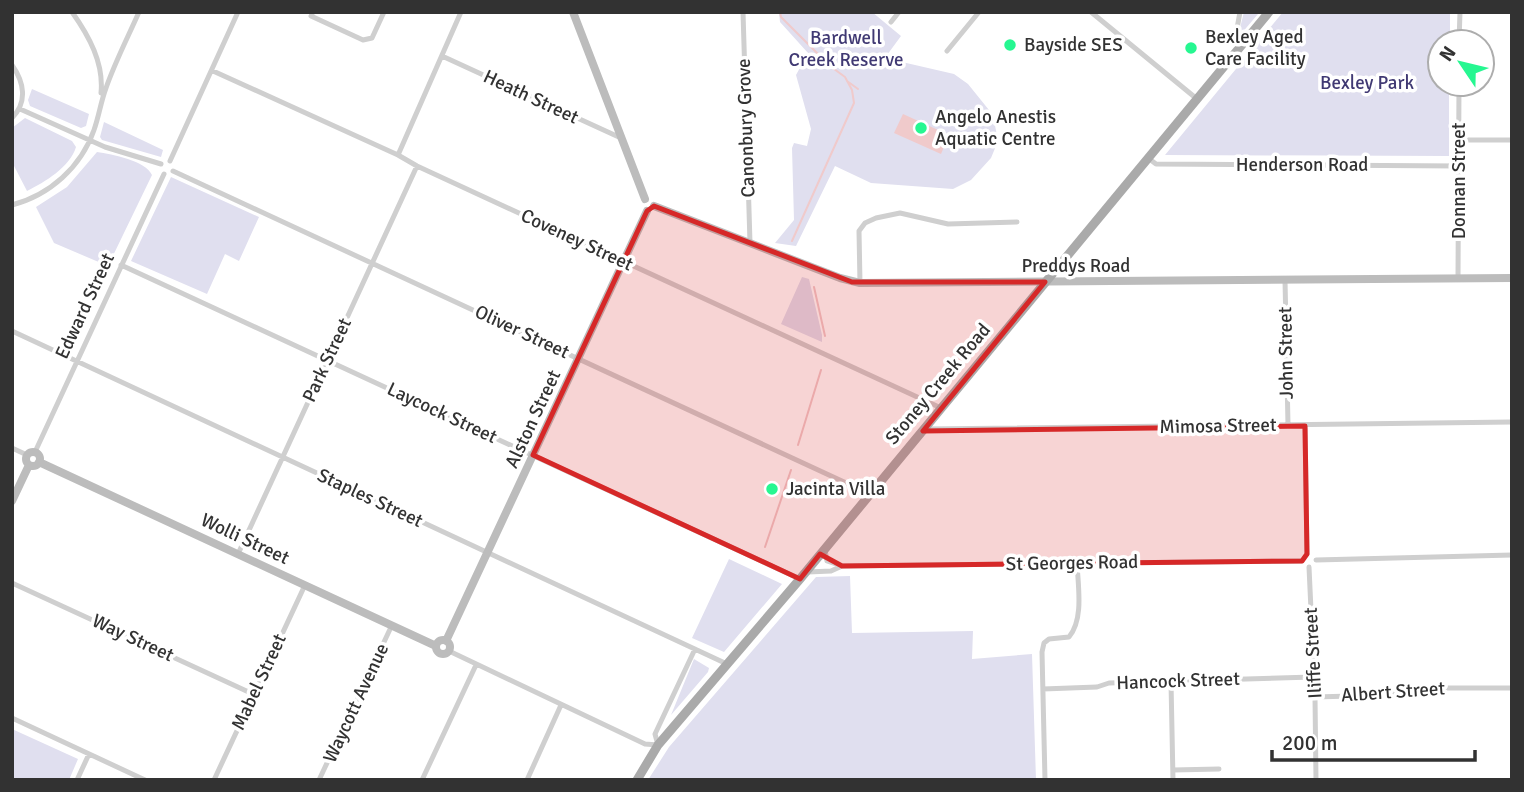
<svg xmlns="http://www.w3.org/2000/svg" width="1524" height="792" viewBox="0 0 1524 792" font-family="Signika,sans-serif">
  <rect width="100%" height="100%" fill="#fff"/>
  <path fill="#e0dfef" d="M779,12H872L901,36L876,70L902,62L954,74L968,84L993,115L998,141L991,158L971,180L953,189L871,183L835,166L796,246L775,243L794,220L792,148L794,143L807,146L811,129L796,75L808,53L780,22Z
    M1244,12H1256L1258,14L1241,34L1239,32Z
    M1283,12H1450V42H1440V84H1449V156L1165,155Z
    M32,89L89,114L86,126L81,128L30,106L28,100Z
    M25,118L72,141L76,147C70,167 45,182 27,191L12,162V128Z
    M104,122L163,150L161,157L102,140L100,137Z
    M97,152C112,154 146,161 152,175L108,266L54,243L36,207L67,187Z
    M171,177L259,217L239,261L225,254L207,294L131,261Z
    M802,277L809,279L822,335V342L781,324Z
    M729,559L782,584L724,652L692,638Z
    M850,576L852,633L973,631L972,659L1032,654L1036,780H648L669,747L816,577Z
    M694,659L709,668L708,672L671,715Z
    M12,729L78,759L69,780H12Z"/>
  <path fill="#f0cacb" d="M903,114L949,135L941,154L894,133Z"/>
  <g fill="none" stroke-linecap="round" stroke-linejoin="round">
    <path stroke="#f0cacb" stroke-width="2" d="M780,12L781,17L830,66L845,77L852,90L854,103L792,241
      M847,81L858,89
      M814,287L825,336
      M798,445L821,370
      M765,547L791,470"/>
    <path stroke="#cfcfcf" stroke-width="5" d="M72,12C89,36 104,63 101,93
      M313,12L311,16L363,40L372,38L384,12
      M743,12L750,243
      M1091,12L1197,99
      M1240,12L1236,34L1243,43
      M891,22L899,12
      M1459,42L1460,12
      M947,51L979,12
      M442,56L621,138
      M12,65C24,82 28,102 12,118
      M213,71L398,155L417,166L941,408
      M20,109L105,147L161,164
      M1459,140H1512
      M398,155L461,12
      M1148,158L1156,164L1459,166
      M170,161L238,12
      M173,171L870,494
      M12,205C50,195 81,167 94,130C99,116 101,101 106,88C115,62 128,37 139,12
      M121,265L800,579
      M1458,278L1459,84
      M1285,280L1288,425
      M860,283L859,231L865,223L876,218L900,213L948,224L1017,222
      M12,331L727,664
      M1305,426L1307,554
      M924,429L1512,422
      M12,448L27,455
      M35,452L164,174
      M825,550L827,561L842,566L1302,561
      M238,554L417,166
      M1316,560L1512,555
      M1309,567L1315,697L1316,780
      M808,572L831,571L842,566
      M12,583L253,694
      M449,651L645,744L658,745L655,734L695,649
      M1171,682L1173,780
      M1043,689L1097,687L1109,683L1313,677
      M1315,697L1387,695L1405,688H1512
      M12,718L145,780
      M1173,770L1219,769
      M77,780L89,754
      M214,780L305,585
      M319,780L392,625
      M422,780L476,665
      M527,780L561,705
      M1045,780L1042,652L1044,643L1049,639L1069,637C1084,619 1078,586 1077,563"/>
    <path stroke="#bcbcbc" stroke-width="8" d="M573,12L645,199
      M654,206L840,278L860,283L1512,278
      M26 459a7 7 0 1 1 14 0a7 7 0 1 1-14 0Z
      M39,462L436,646
      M12,501L29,465
      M436 647a7 7 0 1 1 14 0a7 7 0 1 1-14 0Z
      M446,641L647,211"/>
    <path stroke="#aaa" stroke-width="9" d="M637,780L658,745L800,579L1269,12"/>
  </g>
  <path fill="#d62828" fill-opacity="0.2" stroke="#d62828" stroke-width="5" stroke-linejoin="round" d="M654,206L852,282H1045L923,431L1305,426L1307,554L1302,561L842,566L820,554L800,579L533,455L647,211Z"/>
  <g fill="#26f791" stroke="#fff" stroke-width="2.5">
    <circle cx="1010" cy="45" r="7"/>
    <circle cx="1191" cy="48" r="7"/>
    <circle cx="921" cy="128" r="7"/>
    <circle cx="772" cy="489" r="7"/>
  </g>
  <g text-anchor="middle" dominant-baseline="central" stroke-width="7" stroke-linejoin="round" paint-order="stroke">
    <g font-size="19" fill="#323232" stroke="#fff" text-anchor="start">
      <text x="1205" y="37">Bexley Aged<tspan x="1205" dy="22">Care Facility</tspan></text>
      <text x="1024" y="45">Bayside SES</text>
      <text x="935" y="117">Angelo Anestis<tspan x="935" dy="22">Aquatic Centre</tspan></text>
      <text x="786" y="489">Jacinta Villa</text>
    </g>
    <g font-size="19" fill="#403973" stroke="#fff">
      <text x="846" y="38">Bardwell<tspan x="846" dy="22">Creek Reserve</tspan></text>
      <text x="1367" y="83">Bexley Park</text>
    </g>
    <g font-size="19" fill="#323232" stroke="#fff">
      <text transform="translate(531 97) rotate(25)">Heath Street</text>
      <text transform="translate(746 128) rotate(-92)">Canonbury Grove</text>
      <text x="1302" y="165">Henderson Road</text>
      <text transform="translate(1459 181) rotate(-90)">Donnan Street</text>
      <text transform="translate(577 240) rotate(25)">Coveney Street</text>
      <text x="1076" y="266">Preddys Road</text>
      <text transform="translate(85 306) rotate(-65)">Edward Street</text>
      <text transform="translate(522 332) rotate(25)">Oliver Street</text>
      <text transform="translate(1286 353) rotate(-91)">John Street</text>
      <text transform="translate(327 360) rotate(-65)">Park Street</text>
      <text transform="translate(938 384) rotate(-50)">Stoney Creek Road</text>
      <text transform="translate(442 413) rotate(25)">Laycock Street</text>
      <text transform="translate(533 419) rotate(-65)">Alston Street</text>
      <text transform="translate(1218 426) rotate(-1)">Mimosa Street</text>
      <text transform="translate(370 498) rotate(25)">Staples Street</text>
      <text transform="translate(245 539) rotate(25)">Wolli Street</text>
      <text transform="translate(1072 563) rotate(-1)">St Georges Road</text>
      <text transform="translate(133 638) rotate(25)">Way Street</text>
      <text transform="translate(1313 653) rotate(-93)">Iliffe Street</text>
      <text transform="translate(1178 681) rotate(-2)">Hancock Street</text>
      <text transform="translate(259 682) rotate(-65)">Mabel Street</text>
      <text transform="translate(1393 692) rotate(-4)">Albert Street</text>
      <text transform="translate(356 703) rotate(-65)">Waycott Avenue</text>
    </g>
  </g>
  <rect width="1524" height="792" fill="none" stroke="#323232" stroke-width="28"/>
  <g transform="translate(1461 63) rotate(305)"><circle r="33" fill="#ffffff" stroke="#adadad" stroke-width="2"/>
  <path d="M0-5L12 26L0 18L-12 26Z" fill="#26f791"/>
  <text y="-10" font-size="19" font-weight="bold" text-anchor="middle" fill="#323232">N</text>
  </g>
  <path d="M1272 750v10h203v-10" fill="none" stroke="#323232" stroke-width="3.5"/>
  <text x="1282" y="750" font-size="21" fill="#323232" stroke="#ffffff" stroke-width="5" paint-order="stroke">200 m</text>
</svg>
